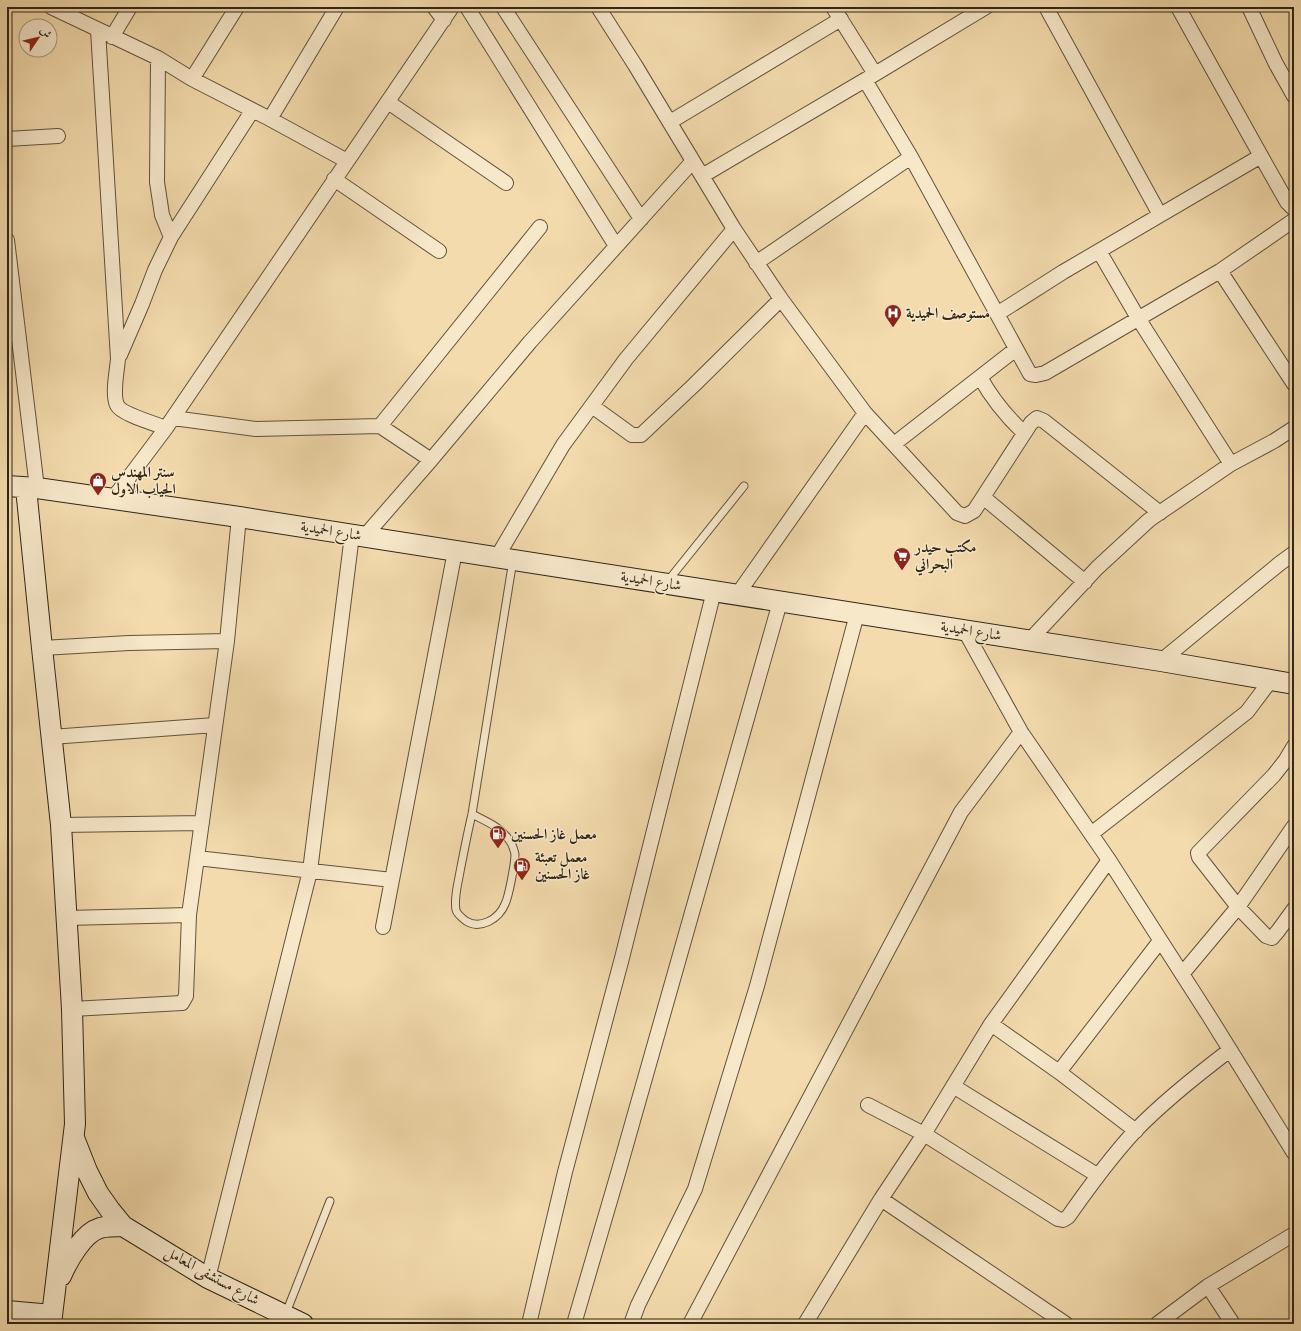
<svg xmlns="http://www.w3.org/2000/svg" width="1301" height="1331" viewBox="0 0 1301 1331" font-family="'IM FELL Double Pica',Amiri,serif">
  <rect width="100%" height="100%" fill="#f3dbad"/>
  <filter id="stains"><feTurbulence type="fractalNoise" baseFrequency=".005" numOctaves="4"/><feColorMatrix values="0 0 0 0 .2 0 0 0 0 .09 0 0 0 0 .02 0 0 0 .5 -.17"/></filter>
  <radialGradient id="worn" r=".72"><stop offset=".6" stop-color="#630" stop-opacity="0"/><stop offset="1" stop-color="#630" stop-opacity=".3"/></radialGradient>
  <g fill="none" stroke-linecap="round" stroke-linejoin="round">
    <defs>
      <path id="lane" d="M667,582L744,486
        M472,814C485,821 501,827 509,840C512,843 514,850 515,854C515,863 509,896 505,904C499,919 480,930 466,921C462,918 457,914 456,910C454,899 457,888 459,877C463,856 467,835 472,814L513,560
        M286,1313L330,1201"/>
      <path id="street" d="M51,7L158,58L192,79L270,119L347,161
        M434,7L444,20
        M467,7L616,246
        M503,7L641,219
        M598,7L635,65L734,229L781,299L865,413L957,513L965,516L974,511L1031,423L1037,418L1044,421L1160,513
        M833,7L875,74
        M1046,7L1160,215
        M1178,7L1261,156L1287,202L1294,209
        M1249,7L1276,64L1294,96
        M98,30L118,359C117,371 112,394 117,405C121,414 156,424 166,428
        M112,37L130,7
        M158,58L157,182L162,215L171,237
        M192,79L237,7
        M388,102L506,183
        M270,119L337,7
        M670,122L841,19
        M7,139L58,136
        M911,157L1030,374L1036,375L1045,373L1220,271L1294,220
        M702,176L865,80L986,7
        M334,179L439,251
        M7,240L37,488
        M1099,251L1138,318L1231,464
        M756,263L911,157L865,80
        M1220,271L1294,384
        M997,314L1063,272L1261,156
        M120,355L142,304L155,270L171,237L252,111
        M980,377C992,399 1006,416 1024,433
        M592,406L632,435H641L694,385L781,299
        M173,418L256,429L380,426L540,227
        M380,426L431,460
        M894,444L1016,349
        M983,497L1085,582
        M112,500L166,428L452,7
        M364,537L431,460L530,342L693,161
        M497,557L563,445L626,359L734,229
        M737,595L865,413
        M965,631L1021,732L1109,860L1209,1016L1294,1153
        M1029,641L1097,568L1149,520L1231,464L1274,441L1294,428
        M42,648L129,643L227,641
        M1161,661L1279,564L1294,553
        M51,737L215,725
        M1294,746L1285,761L1274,775L1198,853L1199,857L1238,907L1266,936L1272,938L1278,931L1294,909
        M61,825L202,823
        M1091,834L1247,712L1271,680
        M197,858L392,880
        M66,918L189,915
        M383,927L455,551
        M1182,974L1238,907L1294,826
        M72,1009L182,1003L186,996L189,915L227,641L239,517
        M991,1024L1059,1072L1136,1131
        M1059,1072L1160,941
        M953,1086L1097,1175
        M868,1105L924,1134L1058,1219L1063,1220L1068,1217C1089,1187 1110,1158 1135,1131C1164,1101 1197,1075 1230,1050
        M881,1199L1066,1324
        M208,1278L310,871L352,535
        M1208,1286L1233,1324
        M529,1324L565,1172L622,958L714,591
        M574,1324L619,1170L780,602
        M631,1324L638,1305L695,1189L757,986L857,614
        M690,1324L961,812L1021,732
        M805,1324L881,1199L924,1134L991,1024L1109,860
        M1157,1324L1208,1286L1294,1234"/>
      <path id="secondary" d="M7,486L37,488L239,517L1161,661L1294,684
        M26,488L42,648L61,825L72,1009L75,1124L51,1324
        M74,1138L87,1171L98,1193L110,1210L123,1226L208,1278L303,1324
        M61,1276C68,1260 83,1233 100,1228C107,1226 116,1226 123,1226
        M7,1311L52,1315"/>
    </defs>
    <use href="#lane" stroke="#61523c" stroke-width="9"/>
    <use href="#street" stroke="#61523c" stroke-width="16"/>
    <use href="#secondary" stroke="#302517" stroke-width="22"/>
    <use href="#lane" stroke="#f7e8ca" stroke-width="7"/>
    <use href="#street" stroke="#f7e8ca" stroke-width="14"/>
    <use href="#secondary" stroke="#f7e8ca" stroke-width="20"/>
  </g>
  <defs>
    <symbol id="hospital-pin" viewBox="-11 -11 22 30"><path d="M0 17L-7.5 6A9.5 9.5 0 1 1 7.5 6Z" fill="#8f2418" stroke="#f7e8ca"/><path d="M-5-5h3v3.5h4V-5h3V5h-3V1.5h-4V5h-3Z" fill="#fff"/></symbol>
    <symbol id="shop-pin" viewBox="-11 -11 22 30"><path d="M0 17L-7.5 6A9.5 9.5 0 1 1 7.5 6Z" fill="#8f2418" stroke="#f7e8ca"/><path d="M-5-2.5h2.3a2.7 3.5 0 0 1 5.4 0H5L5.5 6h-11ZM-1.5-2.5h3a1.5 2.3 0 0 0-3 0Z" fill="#fff"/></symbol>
    <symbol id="supermarket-pin" viewBox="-11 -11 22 30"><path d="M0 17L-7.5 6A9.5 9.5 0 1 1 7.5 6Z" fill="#8f2418" stroke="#f7e8ca"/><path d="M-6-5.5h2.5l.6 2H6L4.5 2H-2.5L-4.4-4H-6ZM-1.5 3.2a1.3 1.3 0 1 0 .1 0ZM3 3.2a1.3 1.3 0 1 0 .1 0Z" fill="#fff"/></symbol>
    <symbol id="fuel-pin" viewBox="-11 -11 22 30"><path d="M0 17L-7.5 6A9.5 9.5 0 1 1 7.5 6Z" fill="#8f2418" stroke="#f7e8ca"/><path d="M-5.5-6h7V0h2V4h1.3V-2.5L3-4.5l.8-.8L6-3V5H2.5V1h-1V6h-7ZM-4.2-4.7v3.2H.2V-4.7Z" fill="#fff"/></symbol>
  </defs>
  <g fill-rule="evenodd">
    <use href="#hospital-pin" x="883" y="303" width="20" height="27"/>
    <use href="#shop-pin" x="88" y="471" width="20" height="27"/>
    <use href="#supermarket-pin" x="892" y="546" width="20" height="27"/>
    <use href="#fuel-pin" x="488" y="824" width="20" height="27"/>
    <use href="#fuel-pin" x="512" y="856" width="20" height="27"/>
  </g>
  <g text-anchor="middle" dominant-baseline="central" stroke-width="3" stroke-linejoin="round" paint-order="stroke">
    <g font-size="15" font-weight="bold" fill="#302517" stroke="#f7e8ca" text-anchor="start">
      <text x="906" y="313">مستوصف الحميدية</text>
      <text x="111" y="472">سنتر المهندس<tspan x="111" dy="17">الحياب الاول</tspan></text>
      <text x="915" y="547">مكتب حيدر<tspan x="915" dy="17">البحراني</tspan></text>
      <text x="511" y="834">معمل غاز الحسنين</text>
      <text x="535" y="857">معمل تعبئة<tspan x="535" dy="17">غاز الحسنين</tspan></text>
    </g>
    <g font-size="15" fill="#302517" stroke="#f7e8ca">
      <text transform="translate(331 531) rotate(9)">شارع الحميدية</text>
      <text transform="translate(651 581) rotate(9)">شارع الحميدية</text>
      <text transform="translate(971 631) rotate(9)">شارع الحميدية</text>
      <text transform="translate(212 1276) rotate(29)">شارع مستشفى المعامل</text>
    </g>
  </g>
  <rect width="1301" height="1331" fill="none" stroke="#f3dbad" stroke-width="24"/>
  <rect x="8" y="8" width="1285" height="1315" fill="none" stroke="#302517" stroke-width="2"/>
  <rect x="12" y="12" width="1277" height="1307" fill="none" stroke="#302517"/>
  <g transform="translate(38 38) rotate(55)"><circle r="19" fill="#f7e8ca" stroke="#a79a82"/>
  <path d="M0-3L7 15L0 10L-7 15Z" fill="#8f2418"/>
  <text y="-6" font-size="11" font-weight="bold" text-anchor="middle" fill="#302517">ش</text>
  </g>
  <rect width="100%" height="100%" filter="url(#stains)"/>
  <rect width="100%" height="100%" fill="url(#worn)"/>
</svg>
